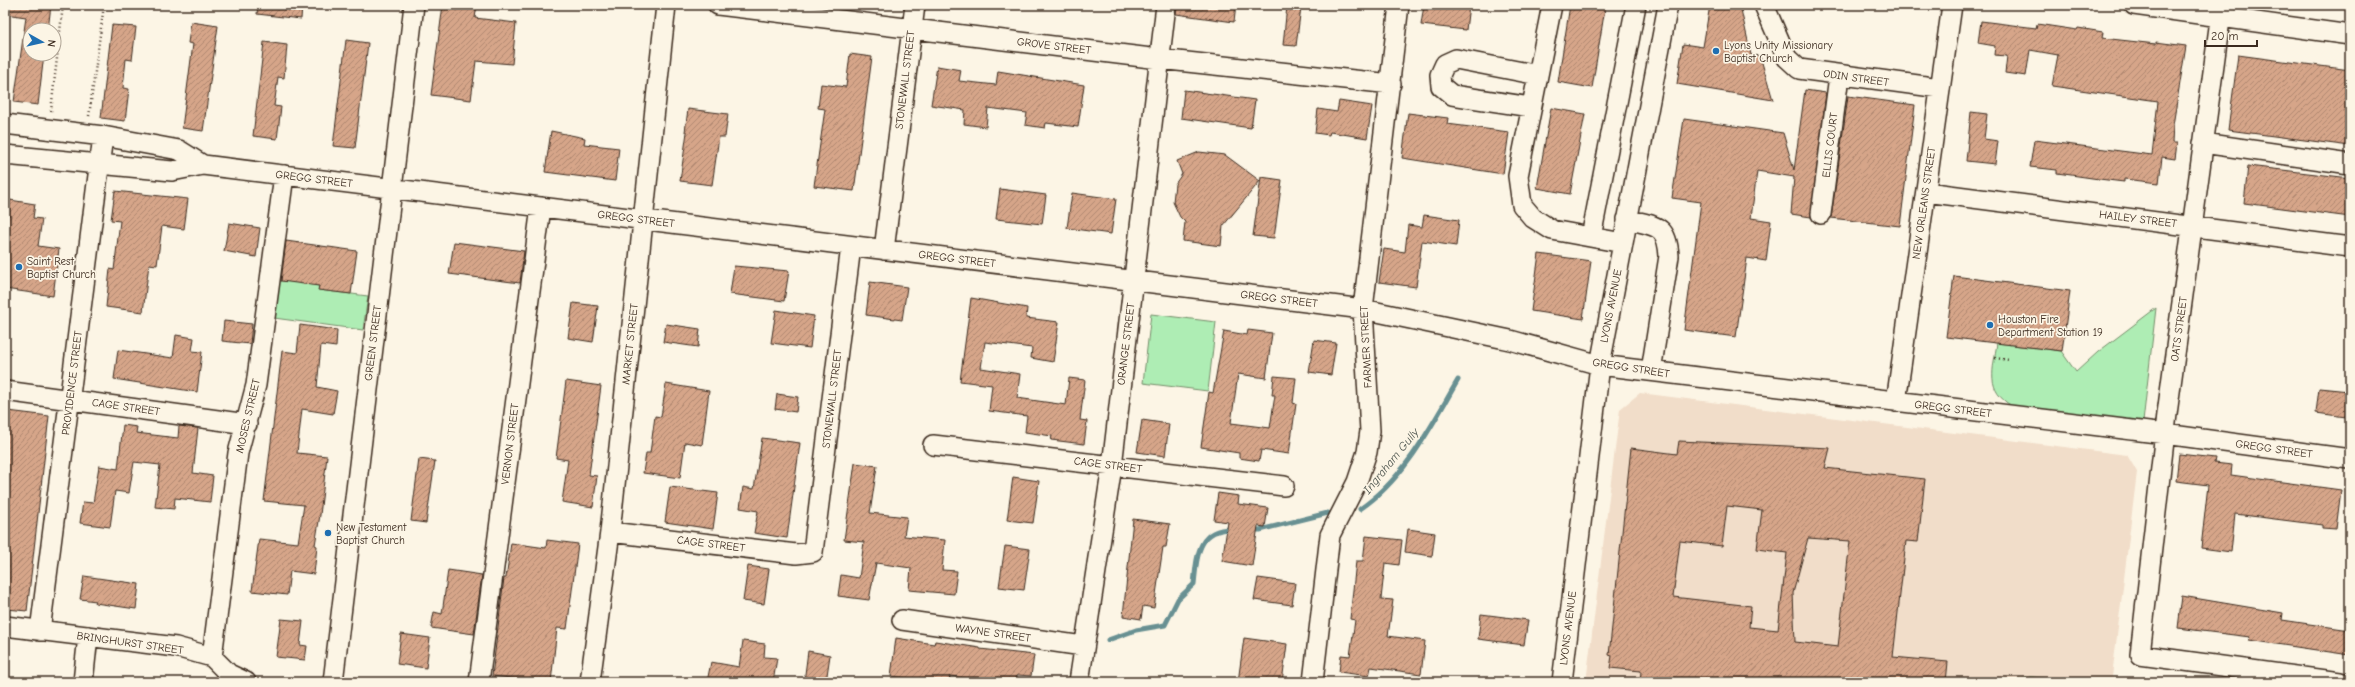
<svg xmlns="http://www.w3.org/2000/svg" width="2355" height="687" viewBox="0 0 2355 687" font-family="'Comic Neue',sans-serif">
  <defs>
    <pattern id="building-hatch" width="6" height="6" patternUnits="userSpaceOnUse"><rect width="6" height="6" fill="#d6a589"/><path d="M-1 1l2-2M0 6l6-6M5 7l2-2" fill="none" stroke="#af876f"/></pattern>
  </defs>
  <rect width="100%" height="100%" fill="#fcf5e5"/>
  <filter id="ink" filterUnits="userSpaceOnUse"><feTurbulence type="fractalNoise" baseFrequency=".025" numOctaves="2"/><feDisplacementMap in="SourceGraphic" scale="8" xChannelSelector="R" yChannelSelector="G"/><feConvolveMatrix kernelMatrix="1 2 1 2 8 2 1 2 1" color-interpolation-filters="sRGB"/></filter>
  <g filter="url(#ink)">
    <path fill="#f1ddc9" d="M1640,393L2127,455L2137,472L2112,677L2146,682H1586L1620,409Z"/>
    <path fill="#aeedb4" stroke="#748c69" d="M280,280L319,286V290L368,296L363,330L274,318Z
      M2156,308L2143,422L2012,406C1985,390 1993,370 1997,343L2061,351L2076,372L2098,352Z
      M1151,314L1216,322L1208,391L1143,383Z
      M2031,677L2088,682H2010Z"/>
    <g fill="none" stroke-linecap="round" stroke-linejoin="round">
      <path stroke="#679092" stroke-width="5" d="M1360,509C1405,479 1431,426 1458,380
        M1251,530H1260L1328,513
        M1108,640L1136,630L1165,625L1178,599L1194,584C1197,557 1197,528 1233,529"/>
    </g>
    <path fill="url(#building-hatch)" stroke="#3b2a1e" fill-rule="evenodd" d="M5,5H51L48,30H30V54H44L38,105L14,102L26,17L5,14Z
      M258,5H302L301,19L257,14Z
      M443,5H477L475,18L516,23L512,64L476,61L471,100L431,95Z
      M1177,5H1236L1234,22L1176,14Z
      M1424,5H1469L1466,30L1421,25Z
      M1570,5L1605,8L1592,88L1558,82Z
      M1710,5H1740L1751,55L1760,56L1773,100L1677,84L1683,44L1703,47Z
      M1287,6L1301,7L1296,46L1283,45Z
      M1981,21L2036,28L2037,24L2077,30L2078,28L2103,32L2102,38L2156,44V42L2186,46L2173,125L2172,143H2177L2175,159L2162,157L2159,183L2124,179V182L2099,179L2057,173V170L2030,167L2034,140L2152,155L2158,101L2052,86L2058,55L2030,50L2026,76L2005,73L2007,56L1994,55L1995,46L1978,43Z
      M191,22L218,26L203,131L182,128L193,44L188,43Z
      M112,25L136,27L132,60L126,59L123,88L129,89L125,121L101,118Z
      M346,40L368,43L355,148L333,146Z
      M264,42L287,45L284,78L278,77L274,106L281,107L277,139L253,136Z
      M850,54L872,57L854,191L814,186L825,109L818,108L821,84L846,87Z
      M2238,55L2350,70V146L2228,130Z
      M937,66L961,70L959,81L996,85L998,71L1084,85L1078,127L1046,123L1045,128L1025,125L1027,113L988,108L986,127L964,124L965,110L931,105Z
      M1184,90L1255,100L1251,128L1181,118Z
      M1805,90L1826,93L1811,217L1791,214L1794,177L1757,171L1751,218L1771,221L1766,261L1747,258L1736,337L1684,330L1701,202L1672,198L1684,119L1783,133L1794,170Z
      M1848,96L1915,105L1900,226L1831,218Z
      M1339,101L1372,106L1367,138L1330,132L1329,135L1315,133L1318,109L1337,112Z
      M1551,108L1585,114L1570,194L1537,188Z
      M688,109L728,114L725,137H719L712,185L680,181L687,132H685Z
      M1971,112L1987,114L1984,139L1998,141L1995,164L1966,161Z
      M1408,113L1448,118L1447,124L1509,132L1503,174L1402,158Z
      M551,131L585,138L584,144L619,148L615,181L545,172Z
      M1199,152L1225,155L1260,181L1223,226L1221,246L1183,241L1185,222L1180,217L1173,202L1175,184L1182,174L1177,161Z
      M2248,166L2350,178V217L2244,203Z
      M1261,177L1282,180L1274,238L1253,236Z
      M1000,189L1046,195L1042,224L996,219Z
      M115,191L188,199L184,229L162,226L157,265L149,264L143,312L106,307L110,269L114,270L120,221L111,220Z
      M1072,193L1116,199L1111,234L1067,228Z
      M10,200L35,204L33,218L42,219L38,246L59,249L53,296L5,289V215L9,216Z
      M1424,215L1459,220L1456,246L1422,241L1416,287L1379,282L1384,249L1405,252L1408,225L1422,227Z
      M229,223L260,228L256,257L224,251Z
      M286,241L357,251L351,294L318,290L319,286L281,281Z
      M454,242L524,251L520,283L449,274Z
      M1539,254L1591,261L1583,319L1531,311Z
      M734,266L789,271L784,301L730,294Z
      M1954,276L2070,291L2062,351L1946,337Z
      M870,282L907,287L902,320L866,315Z
      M971,298L1027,308L1026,318L1059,322L1053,362L1031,358L1032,348L985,342L981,368L1020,374L1017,398L1066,405L1069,378L1085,380L1080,420L1087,421L1084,444L1051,440L1052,436L1025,432L1027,416L989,411L992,385L960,381Z
      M573,303L598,306L593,342L568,338Z
      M776,310L814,316L810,348L771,343Z
      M224,321L252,324L250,344L222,341Z
      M666,324L700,329L698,347L663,342Z
      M300,325L337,330L336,347L321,345L317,387L337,391L333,414L302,409L297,453L327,456L320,515L315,545L317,546L314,574L290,571L287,595L252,591L259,539L298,543L304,505L264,501L282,351L297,353Z
      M1248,330L1272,333L1266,378L1238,374L1231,423L1270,428L1275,395H1272L1274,376L1296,378L1293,403L1296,404L1289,454L1261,450L1259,461L1239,458V453L1201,447L1209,392L1213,393L1224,331L1247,335Z
      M176,335L194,338L192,351L202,352L197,392L114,379L118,350L173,358Z
      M1314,340L1336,343L1331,375L1309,372Z
      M566,381L601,386L589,475L597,476L593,507L562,502L568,460L556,458Z
      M666,384L709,391L702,445L685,442L680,478L643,473L646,453H650L655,416L661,417Z
      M2319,388L2349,391L2346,417L2316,413Z
      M777,394L798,397L796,412L775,409Z
      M8,411L49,416L27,611L7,609L9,598H5V417H7Z
      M1142,420L1169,424L1165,456L1137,452Z
      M123,425L137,427L136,433L178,438L179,426L198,428L193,473L213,476L210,502L175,498L174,509L155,507L160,465L134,462L129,493L115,491L110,527L80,523L83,502L93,503L99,466L118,469Z
      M762,438L800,443L787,538L754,533L758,511L740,508L743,487L754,489Z
      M1679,441L1830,448L1825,468L1925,479L1918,542L1906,541L1893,657L1948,662L1946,682H1640L1641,671L1610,668L1612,656L1609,655L1631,448L1677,454ZM1727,506L1762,510L1757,549L1787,553L1778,630L1749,627L1751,606L1673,597L1680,541L1722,546ZM1808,538L1850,541L1838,647L1795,642L1793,593Z
      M2179,454L2215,458L2214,463L2232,465L2231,475L2341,490L2336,529L2322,528V525L2235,514L2231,552L2201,548L2208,485L2176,481Z
      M419,459L435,461L426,523L411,521Z
      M855,463L877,466L870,513L907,517L904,536L945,540L942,570L957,571L954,594L909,590L911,568L876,563L869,600L838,596L841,575L859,578L864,542L844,540Z
      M1013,477L1039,481L1033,523L1007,520Z
      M670,487L718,493L713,529L665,522Z
      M1218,493L1239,496L1238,504L1268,508L1265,527L1258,526L1252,566L1222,561L1228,522L1214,520Z
      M1133,519L1170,524L1166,547H1163L1154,608L1143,606L1141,619L1123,616Z
      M1408,529L1435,533L1432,556L1405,552Z
      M1366,536L1402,540L1399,565L1385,563L1381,599L1393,600L1388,636L1425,641L1421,674L1371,667L1369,676L1339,672L1341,655L1350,656L1355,620L1350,619L1356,561H1363Z
      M547,540L578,544L567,629L557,628L551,682L492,676L504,578H506L511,543L546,548Z
      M1005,546L1030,549L1024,590L999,587Z
      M748,566L769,569L764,604L743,601Z
      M448,570L482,575L474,634L431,628L434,612L442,614Z
      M84,576L139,584L136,609L95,603L96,601L80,599Z
      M1258,578L1295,583L1292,605L1254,600Z
      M2182,596L2283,613L2282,620L2350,630V655L2249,640L2250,637L2178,628Z
      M1481,614L1528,620L1524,645L1478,639Z
      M281,619L303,621L300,645L307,646L305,660L276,657Z
      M401,634L430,638L426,668L397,664Z
      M896,638L934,644L935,641L980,648V649L1034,655L1031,676L1017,675L1016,682H993L950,676L949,682H935L891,676Z
      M1244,638L1287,644L1282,682H1238Z
      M743,641L765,644L764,657L777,658L773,682H707L711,662L739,667Z
      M808,651L830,655L826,682H804Z"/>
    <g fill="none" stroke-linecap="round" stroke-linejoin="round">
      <defs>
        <path id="minor" d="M718,5L1159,59L1391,84
          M1552,5L1518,176L1522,205L1533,218L1552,230L1623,243
          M1764,5L1787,58L1799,69L1940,88
          M2134,5L2350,35
          M2222,5L2167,414L2140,655L2340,682
          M1531,107L1452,95L1441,86L1440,75L1445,64L1456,59L1538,75
          M5,124L103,136L179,150L203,165
          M2203,143L2350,164
          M5,155L172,171L203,165L1363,309L1510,340L1600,365L2165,434L2350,459
          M1926,192L2350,247
          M1821,214L1839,76
          M1627,219C1655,227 1667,223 1669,256L1651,371
          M1591,237L1636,5
          M884,250L915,5
          M5,391L247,424
          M1896,402L1952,5
          M933,445L1284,486
          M610,532L796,554L813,552L851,246
          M902,620L1083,646
          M5,626L176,647L212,657L229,674L246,682
          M40,631L103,136
          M212,657L238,453L256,385L284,175
          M83,682L88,636
          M333,682L414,5
          M479,682L541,207
          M590,682L610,532L666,5
          M1079,682L1112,466L1166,5
          M1313,682L1330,535L1357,482L1367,452L1370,431L1363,309L1399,5
          M1562,682L1600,365L1668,5"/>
      </defs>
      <use href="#minor" stroke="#3b2a1e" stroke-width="22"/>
      <path stroke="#3b2a1e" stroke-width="2.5" stroke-dasharray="1 3" stroke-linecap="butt" d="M51,111L63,5
        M89,116L104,5
        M1995,358L2009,360"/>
      <use href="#minor" stroke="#fcf5e5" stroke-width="19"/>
    </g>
  </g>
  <g fill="#1f6fb2" stroke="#fcf5e5" stroke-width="1.5">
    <circle cx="1716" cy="51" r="4"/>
    <circle cx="19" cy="267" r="4"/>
    <circle cx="1990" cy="325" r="4"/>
    <circle cx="328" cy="533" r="4"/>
  </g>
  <g text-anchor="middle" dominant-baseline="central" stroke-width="3.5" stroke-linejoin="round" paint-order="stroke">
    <g font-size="11" fill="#3b2a1e" stroke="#fcf5e5" text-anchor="start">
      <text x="1724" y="45">Lyons Unity Missionary<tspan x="1724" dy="13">Baptist Church</tspan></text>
      <text x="27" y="261">Saint Rest<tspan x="27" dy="13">Baptist Church</tspan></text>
      <text x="1998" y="319">Houston Fire<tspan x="1998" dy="13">Department Station 19</tspan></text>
      <text x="336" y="527">New Testament<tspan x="336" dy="13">Baptist Church</tspan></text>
    </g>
    <g font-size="11" fill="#3b2a1e" stroke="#fcf5e5">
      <text transform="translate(1054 46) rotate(7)">GROVE STREET</text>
      <text transform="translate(1856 78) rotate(8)">ODIN STREET</text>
      <text transform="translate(905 80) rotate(-83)">STONEWALL STREET</text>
      <text transform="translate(1830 145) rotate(-83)">ELLIS COURT</text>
      <text transform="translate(314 179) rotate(7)">GREGG STREET</text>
      <text transform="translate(1924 203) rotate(-82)">NEW ORLEANS STREET</text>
      <text transform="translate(636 219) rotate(7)">GREGG STREET</text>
      <text transform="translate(2138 219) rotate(7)">HAILEY STREET</text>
      <text transform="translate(957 259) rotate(7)">GREGG STREET</text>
      <text transform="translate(1279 299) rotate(7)">GREGG STREET</text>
      <text transform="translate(1611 306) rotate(-79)">LYONS AVENUE</text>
      <text transform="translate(2179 329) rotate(-82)">OATS STREET</text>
      <text transform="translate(373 343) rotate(-83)">GREEN STREET</text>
      <text transform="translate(630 344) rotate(-84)">MARKET STREET</text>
      <text transform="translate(1126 344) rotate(-83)">ORANGE STREET</text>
      <text transform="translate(1366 347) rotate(-93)">FARMER STREET</text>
      <text transform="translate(1631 368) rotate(9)">GREGG STREET</text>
      <text transform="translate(72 383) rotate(-83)">PROVIDENCE STREET</text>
      <text transform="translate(832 399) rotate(-83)">STONEWALL STREET</text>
      <text transform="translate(126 407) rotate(8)">CAGE STREET</text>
      <text transform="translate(1953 409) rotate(7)">GREGG STREET</text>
      <text transform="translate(248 416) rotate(-77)">MOSES STREET</text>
      <text transform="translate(510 444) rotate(-83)">VERNON STREET</text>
      <text transform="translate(2274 449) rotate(8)">GREGG STREET</text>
      <text transform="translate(1108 465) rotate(7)">CAGE STREET</text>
      <text transform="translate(711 544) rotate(7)">CAGE STREET</text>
      <text transform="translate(1568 628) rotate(-83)">LYONS AVENUE</text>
      <text transform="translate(993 633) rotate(8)">WAYNE STREET</text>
      <text transform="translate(130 643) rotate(8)">BRINGHURST STREET</text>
    </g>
    <g font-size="12" font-style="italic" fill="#4d544e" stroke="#fcf5e5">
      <text transform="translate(1391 461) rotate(-51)">Ingraham Gully</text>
    </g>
  </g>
  <rect width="2355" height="687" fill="none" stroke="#fcf5e5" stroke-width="20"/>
  <rect x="10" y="10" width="2335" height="667" fill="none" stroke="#3b2a1e" stroke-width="1.5" filter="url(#ink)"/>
  <g transform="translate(42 42) rotate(98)"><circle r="19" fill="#fcf5e5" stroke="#afa495"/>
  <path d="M0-3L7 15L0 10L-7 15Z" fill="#1f6fb2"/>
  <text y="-6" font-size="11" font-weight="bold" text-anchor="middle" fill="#3b2a1e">N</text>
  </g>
  <path d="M2205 40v6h52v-6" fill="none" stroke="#3b2a1e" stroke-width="2"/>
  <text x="2211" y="40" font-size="12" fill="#3b2a1e" stroke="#fcf5e5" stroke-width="3" paint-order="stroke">20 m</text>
</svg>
